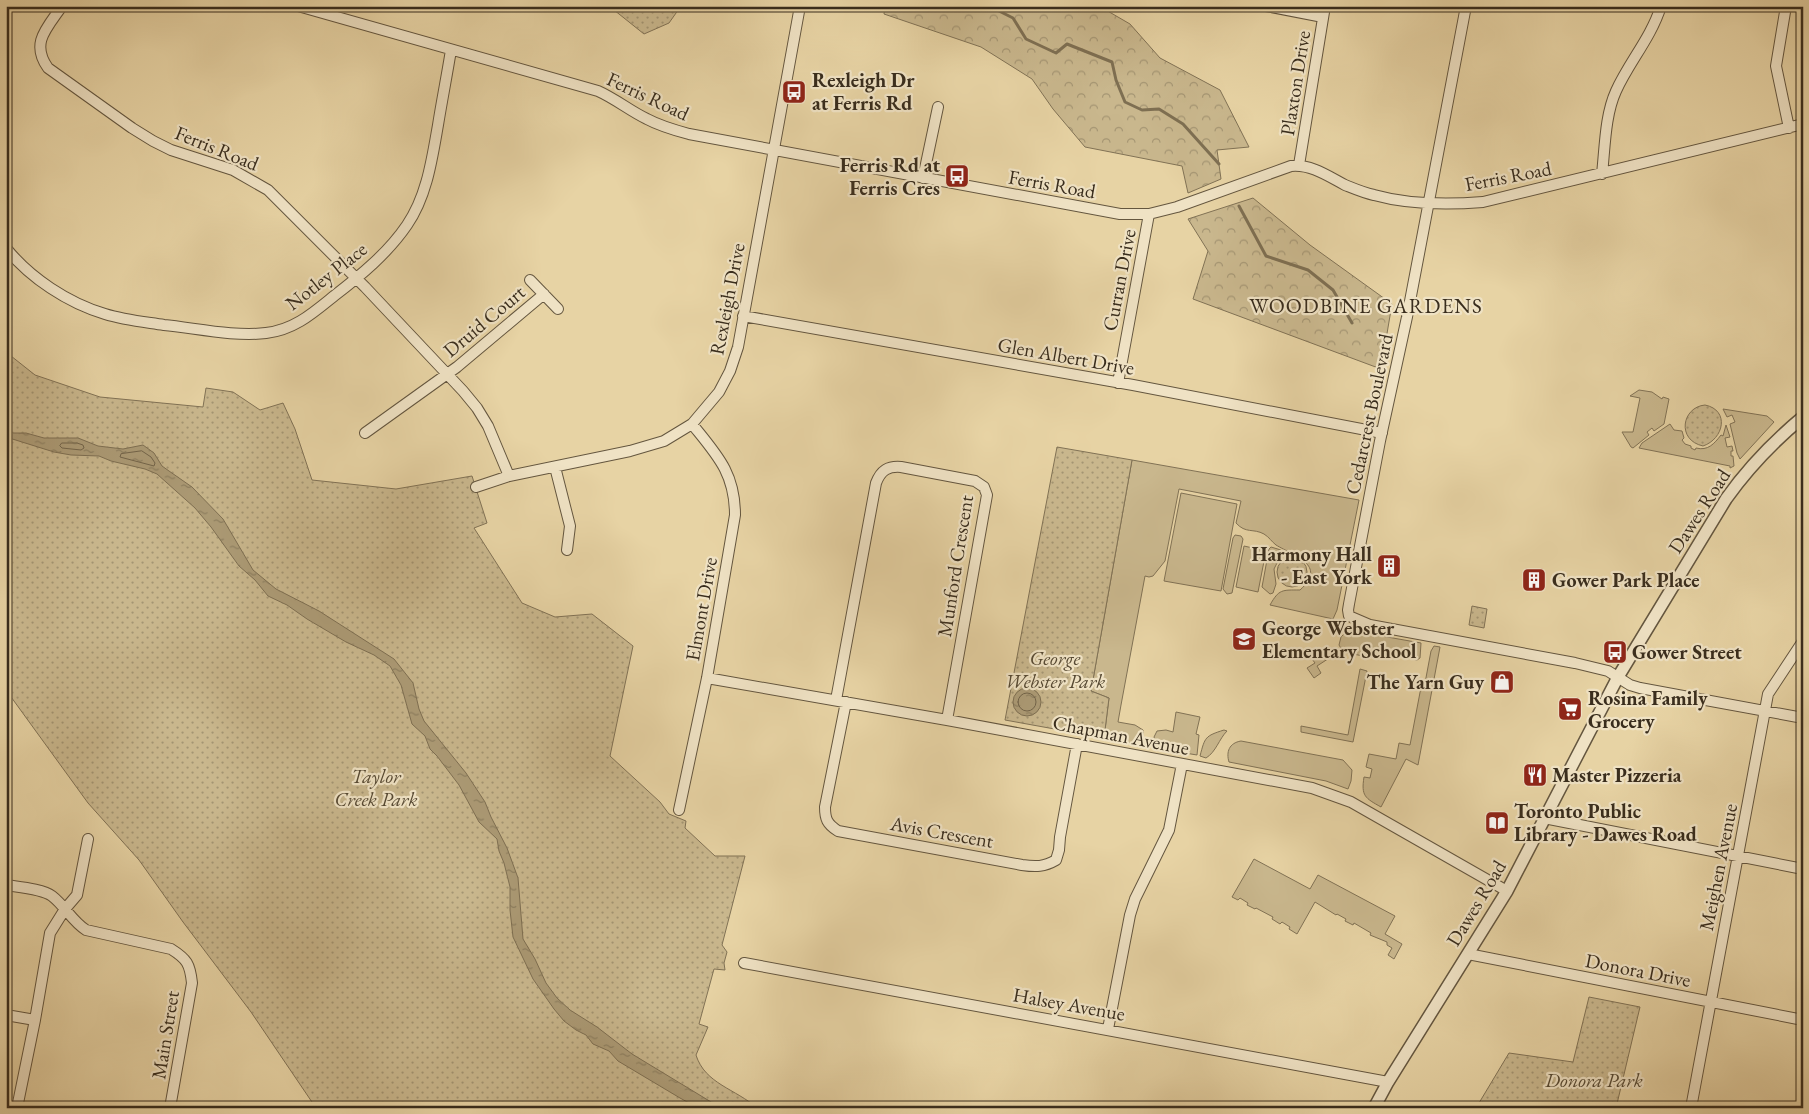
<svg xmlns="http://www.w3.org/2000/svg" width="1809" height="1114" viewBox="0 0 1809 1114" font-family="'EB Garamond',serif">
  <defs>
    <pattern id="forest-crowns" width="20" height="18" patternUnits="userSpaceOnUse" patternTransform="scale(1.25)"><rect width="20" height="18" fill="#c9b78d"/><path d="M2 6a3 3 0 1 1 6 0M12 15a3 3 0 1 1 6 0" fill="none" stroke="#a49573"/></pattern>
    <pattern id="park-dots" width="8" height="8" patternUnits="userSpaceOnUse" patternTransform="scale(1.25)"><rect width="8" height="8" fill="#c9b78d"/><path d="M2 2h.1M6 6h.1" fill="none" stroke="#a49573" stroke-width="1.8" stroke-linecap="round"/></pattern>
    <pattern id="water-ripples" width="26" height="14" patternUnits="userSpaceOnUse" patternTransform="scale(1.25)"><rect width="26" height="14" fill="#ac9b76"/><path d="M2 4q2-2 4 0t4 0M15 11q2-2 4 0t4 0" fill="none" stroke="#8d7f60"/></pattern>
  </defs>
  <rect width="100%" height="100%" fill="#e7d3a4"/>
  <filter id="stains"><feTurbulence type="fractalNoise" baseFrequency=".004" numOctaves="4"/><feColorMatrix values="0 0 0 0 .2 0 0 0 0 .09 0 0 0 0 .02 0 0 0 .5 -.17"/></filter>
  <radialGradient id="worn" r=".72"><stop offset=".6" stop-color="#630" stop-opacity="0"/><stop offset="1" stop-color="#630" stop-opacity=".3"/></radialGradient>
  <path fill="#c9b78d" stroke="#817255" d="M1639,390L1652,392L1662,399L1663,397L1669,399L1664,424L1654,431L1652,428L1647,432L1649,435L1633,448L1631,447L1622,432H1633L1640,398L1630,396Z
    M1723,409L1767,416L1774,422L1740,459L1737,453L1730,424L1735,422L1732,415L1727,417Z
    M1670,424L1674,430L1682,431L1684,438L1682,440L1685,444L1691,446V448L1695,450L1696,448C1708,451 1714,444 1721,435L1723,436L1726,425L1730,437L1725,438L1727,447L1732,446L1733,451H1731V456H1733L1734,466L1730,468V466L1639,448L1642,443Z
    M1132,460L1359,500L1337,610L1333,619L1270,605C1279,589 1282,590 1300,590C1328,565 1294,556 1276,545C1272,542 1269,537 1264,534C1253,528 1246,534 1236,523L1241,501L1179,489L1165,561L1153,576L1149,577L1145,576L1121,705L1118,722L1135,725L1143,730V737L1135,744L1104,738L1109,698L1091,691Z
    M1181,493L1237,504L1221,591L1164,581Z
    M1235,535L1241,536L1243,539L1232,593L1227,594L1223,589L1233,538Z
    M1244,546L1266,551L1258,592L1236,587Z
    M1271,547L1281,550L1282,553L1274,569L1276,584L1273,593L1270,594L1262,587L1269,549Z
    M1348,630L1421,643L1420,658L1417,660L1364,650L1363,656L1343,652L1339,645L1341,637Z
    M1434,646L1440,647L1418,765L1406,759L1381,807C1365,798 1361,796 1364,777L1370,778L1372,769L1366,767L1369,754L1396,759L1399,743L1410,745L1422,682L1425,683L1431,651Z
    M1329,648L1334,655L1317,666L1321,673L1314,678L1307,668L1315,663L1312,659Z
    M1360,669L1367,671L1353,742L1301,732V726L1348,735Z
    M1176,712L1200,717L1196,734L1199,735L1197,755L1161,749L1156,744L1154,737L1157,731L1166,730L1173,732Z
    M1224,730L1227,731C1219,739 1216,752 1206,758L1200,756C1205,737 1205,736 1224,730Z
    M1241,741L1343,760L1352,770L1351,781L1348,789L1326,781L1229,762C1226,752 1229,743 1241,741Z
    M1254,859L1310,889L1318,875L1395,916L1385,934L1402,944L1394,959L1388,955L1392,948L1387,945V942L1370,935L1371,933L1354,923L1353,925L1345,921L1346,919L1337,914L1336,915L1315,902L1297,934L1289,929L1290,927L1282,922L1280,924L1272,919L1273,917L1256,908L1255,909L1247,905L1248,903L1240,898L1238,900L1232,897Z"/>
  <path fill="url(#forest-crowns)" stroke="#817255" d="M885,6H1099L1130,24L1160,58L1220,90L1249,147L1217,150L1221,179L1188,193L1182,166L1085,147L1053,109L1032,79L981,47L884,14Z
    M1253,198L1310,245L1392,304L1381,369L1193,299L1208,251L1188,219Z"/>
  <path fill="url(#park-dots)" stroke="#817255" d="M609,6H681L669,23L644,34Z
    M6,352L35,375L100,397L203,407L206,388L233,392L260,410L283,403L295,429L312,480L396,489L472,476L487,523L474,528L522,603L555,617L592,614L633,646L610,756L660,802L669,814L686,821L685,828L715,856H745L722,945L727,952L724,963L725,970L714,969L699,1024L708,1027L696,1055C705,1084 736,1089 757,1108H316L251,1012L183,922L139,860L88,803L6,690Z
    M1705,405C1730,410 1724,439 1703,446C1676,440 1682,407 1705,405Z
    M1057,447L1132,460L1091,691L1109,698L1104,738L1005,720Z
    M1277 572a15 15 0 1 1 30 0a15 15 0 1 1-30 0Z
    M1472,606L1487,609L1484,628L1469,625Z
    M1589,997L1640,1007L1616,1108H1476L1509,1053L1573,1062Z"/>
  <path fill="url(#water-ripples)" stroke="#7e6f52" d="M6,430L13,433H26L44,438H78L98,446L123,449L143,445L154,453L162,466L169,471L192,487L223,519L253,570L276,589L319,611L394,659L413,683L419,709L424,721L466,773L485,802L491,817L507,848L518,878L523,939L535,959L546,983L557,998L570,1010L597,1027L632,1054L721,1108H698L680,1098L618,1061L609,1051L593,1044L586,1035L576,1030L564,1021L554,1009L533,979L513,937L510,910V887L504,863L499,851L497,839L479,822L459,785L437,756L430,749L425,736L412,724L401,685L390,666L374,655L346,642L307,619L287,605L268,596L255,580L239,566L211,527L195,508L157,474L145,469L111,461L99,456L71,455L54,452L6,437Z
    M1013 702a14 14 0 1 1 28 0a14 14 0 1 1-28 0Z"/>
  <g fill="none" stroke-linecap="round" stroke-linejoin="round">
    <path stroke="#72644a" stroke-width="1" d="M62,443H77L83,445L84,448L81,450L62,448L60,446Z
      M142,451L151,457L155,463L154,466L120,457L121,454Z
      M1018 702a9 9 0 1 1 18 0a9 9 0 1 1-18 0Z"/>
    <path stroke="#7e6f52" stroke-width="3" d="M989,6L1013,18L1026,39L1056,53L1067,44L1112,62L1116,80L1125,102L1142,110L1159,109L1183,124L1219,164
      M1239,206L1266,256L1308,270L1333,290L1352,323"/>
    <defs>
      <path id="minor" d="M62,6C47,28 30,43 48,68L132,128L153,141L171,150L233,170L268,190L365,287L463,391L477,408L488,426L509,476
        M298,6L598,91C616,99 630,111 647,119C660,126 674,130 689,134L1120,214H1149L1177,207L1291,166C1311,164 1328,176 1345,185C1355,189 1364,193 1374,195C1410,205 1446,205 1483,202L1803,124
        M1266,6L1323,17
        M1466,6L1407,317L1380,441L1349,604L1348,610L1349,616L1370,625L1575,663L1608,671L1630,685L1640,688L1803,718
        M1786,6L1776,66L1789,128
        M1299,165L1325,6
        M1602,174C1605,147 1605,115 1616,91C1629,62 1651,38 1661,6
        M923,178L938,107
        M6,248C30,278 68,303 105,314C124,320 145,322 164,325C195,328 235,337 266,333C294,330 313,313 334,296C360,276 388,253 407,225C427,196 432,159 438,125C442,100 447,75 451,50
        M530,280L558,309
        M743,316L1133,385L1382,433
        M1118,383L1149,214
        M365,433L457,367L544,294
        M555,467L570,526L567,550
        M476,487L509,476L630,451L664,441L692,424L719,392L730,371L738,347L800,6
        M707,678L947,720L1312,788L1351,802L1507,891
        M836,700L876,483C881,470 888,466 901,467L975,481L984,487L987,495L947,720
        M846,702L825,807C825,819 827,824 838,831L1022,865C1036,867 1044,867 1056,860L1059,850L1060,837L1077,744
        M679,810L707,678L735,515C735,473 717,455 692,424
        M1544,818L1803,869
        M6,885C18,887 43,889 52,896C65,906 72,921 86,930L171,949C187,959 190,964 192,983L170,1108
        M1468,954L1803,1020
        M744,963L1388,1082
        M6,1015L35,1020
        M1108,1029L1130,915L1135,899L1169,830L1182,764
        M17,1108L35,1020L50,933L65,909L77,895L88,839
        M1691,1108L1768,694L1803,641"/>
      <path id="tertiary" d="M1374,1108L1388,1082L1507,891L1618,677L1726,499C1748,468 1774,441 1803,417"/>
    </defs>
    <use href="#minor" stroke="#64563f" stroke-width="12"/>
    <use href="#tertiary" stroke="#64563f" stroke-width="14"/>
    <use href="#minor" stroke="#efe2c4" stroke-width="10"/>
    <use href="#tertiary" stroke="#efe2c4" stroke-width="11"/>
  </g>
  <defs>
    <symbol id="bus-square" viewBox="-11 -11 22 22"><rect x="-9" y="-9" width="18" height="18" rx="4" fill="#8f2418" stroke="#efe2c4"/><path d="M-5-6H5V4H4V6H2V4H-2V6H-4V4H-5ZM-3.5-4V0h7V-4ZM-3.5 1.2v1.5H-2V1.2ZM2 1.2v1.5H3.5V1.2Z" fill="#fff"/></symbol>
    <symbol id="building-square" viewBox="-11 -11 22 22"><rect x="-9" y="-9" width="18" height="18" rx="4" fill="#8f2418" stroke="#efe2c4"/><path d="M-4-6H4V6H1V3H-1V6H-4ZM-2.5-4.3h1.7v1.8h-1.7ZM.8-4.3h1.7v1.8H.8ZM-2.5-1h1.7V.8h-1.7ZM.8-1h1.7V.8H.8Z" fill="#fff"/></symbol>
    <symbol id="school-square" viewBox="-11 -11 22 22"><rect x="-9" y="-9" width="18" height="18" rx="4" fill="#8f2418" stroke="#efe2c4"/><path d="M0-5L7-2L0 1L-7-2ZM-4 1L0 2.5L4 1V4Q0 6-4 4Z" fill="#fff"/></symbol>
    <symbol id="shop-square" viewBox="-11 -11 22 22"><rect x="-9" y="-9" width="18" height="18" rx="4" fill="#8f2418" stroke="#efe2c4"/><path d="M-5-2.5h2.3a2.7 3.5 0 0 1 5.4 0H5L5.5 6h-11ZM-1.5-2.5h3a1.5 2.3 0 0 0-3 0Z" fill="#fff"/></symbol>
    <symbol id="supermarket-square" viewBox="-11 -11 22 22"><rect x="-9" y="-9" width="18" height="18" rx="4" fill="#8f2418" stroke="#efe2c4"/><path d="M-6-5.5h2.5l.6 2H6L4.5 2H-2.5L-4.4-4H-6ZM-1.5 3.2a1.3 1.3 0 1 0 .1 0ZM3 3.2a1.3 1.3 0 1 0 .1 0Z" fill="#fff"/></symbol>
    <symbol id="restaurant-square" viewBox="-11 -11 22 22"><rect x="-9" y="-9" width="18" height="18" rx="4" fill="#8f2418" stroke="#efe2c4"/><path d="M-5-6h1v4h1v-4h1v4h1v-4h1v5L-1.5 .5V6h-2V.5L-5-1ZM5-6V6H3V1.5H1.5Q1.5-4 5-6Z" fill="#fff"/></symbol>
    <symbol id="library-square" viewBox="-11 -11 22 22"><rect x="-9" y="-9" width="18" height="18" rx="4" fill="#8f2418" stroke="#efe2c4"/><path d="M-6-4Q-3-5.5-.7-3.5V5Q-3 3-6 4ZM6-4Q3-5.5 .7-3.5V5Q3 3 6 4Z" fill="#fff"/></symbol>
  </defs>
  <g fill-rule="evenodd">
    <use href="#bus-square" x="780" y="78" width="28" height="28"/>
    <use href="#bus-square" x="943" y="162" width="28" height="28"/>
    <use href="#building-square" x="1375" y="552" width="28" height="28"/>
    <use href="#building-square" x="1520" y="566" width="28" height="28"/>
    <use href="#school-square" x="1230" y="625" width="28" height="28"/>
    <use href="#bus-square" x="1601" y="638" width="28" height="28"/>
    <use href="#shop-square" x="1488" y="668" width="28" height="28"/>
    <use href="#supermarket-square" x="1556" y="695" width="28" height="28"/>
    <use href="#restaurant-square" x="1521" y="761" width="28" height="28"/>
    <use href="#library-square" x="1483" y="809" width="28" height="28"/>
  </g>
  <g text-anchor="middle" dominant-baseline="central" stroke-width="4.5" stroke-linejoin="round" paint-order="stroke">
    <g font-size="20" font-weight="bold" fill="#392d1d" stroke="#efe2c4" text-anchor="start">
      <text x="812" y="80">Rexleigh Dr<tspan x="812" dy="23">at Ferris Rd</tspan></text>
      <text x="940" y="165" text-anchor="end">Ferris Rd at<tspan x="940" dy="23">Ferris Cres</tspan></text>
      <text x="1372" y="554" text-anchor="end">Harmony Hall<tspan x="1372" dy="23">- East York</tspan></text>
      <text x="1552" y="580">Gower Park Place</text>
      <text x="1262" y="628">George Webster<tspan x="1262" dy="23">Elementary School</tspan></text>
      <text x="1632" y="652">Gower Street</text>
      <text x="1484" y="682" text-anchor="end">The Yarn Guy</text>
      <text x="1588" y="698">Rosina Family<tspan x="1588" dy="23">Grocery</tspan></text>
      <text x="1552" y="775">Master Pizzeria</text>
      <text x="1514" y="811">Toronto Public<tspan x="1514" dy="23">Library - Dawes Road</tspan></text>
    </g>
    <g font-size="20" fill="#392d1d" stroke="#efe2c4">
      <text transform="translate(1295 83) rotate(-81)">Plaxton Drive</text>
      <text transform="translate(648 96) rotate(25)">Ferris Road</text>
      <text transform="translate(217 148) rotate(22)">Ferris Road</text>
      <text transform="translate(1508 176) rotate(-11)">Ferris Road</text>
      <text transform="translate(1052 184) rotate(10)">Ferris Road</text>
      <text transform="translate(326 276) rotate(-38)">Notley Place</text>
      <text transform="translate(1119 280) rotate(-79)">Curran Drive</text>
      <text transform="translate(727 299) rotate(-79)">Rexleigh Drive</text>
      <text transform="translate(484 321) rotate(-40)">Druid Court</text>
      <text transform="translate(1066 356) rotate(10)">Glen Albert Drive</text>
      <text transform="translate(1369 414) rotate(-78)">Cedarcrest Boulevard</text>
      <text transform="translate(1699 511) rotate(-57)">Dawes Road</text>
      <text transform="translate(955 566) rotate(-81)">Munford Crescent</text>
      <text transform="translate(701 609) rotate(-80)">Elmont Drive</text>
      <text transform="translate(1121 735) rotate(11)">Chapman Avenue</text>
      <text transform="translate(942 832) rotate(10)">Avis Crescent</text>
      <text transform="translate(1718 867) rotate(-79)">Meighen Avenue</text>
      <text transform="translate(1476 903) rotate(-59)">Dawes Road</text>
      <text transform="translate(1638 970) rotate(11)">Donora Drive</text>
      <text transform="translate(1069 1004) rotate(10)">Halsey Avenue</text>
      <text transform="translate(165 1035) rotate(-81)">Main Street</text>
    </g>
    <g font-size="20" font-style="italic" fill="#564933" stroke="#efe2c4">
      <text x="1055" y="658">George<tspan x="1055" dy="23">Webster Park</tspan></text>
      <text x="376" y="776">Taylor<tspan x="376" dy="23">Creek Park</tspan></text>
      <text x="1594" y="1080">Donora Park</text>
    </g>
    <g font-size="21" letter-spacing="1" fill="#392d1d" stroke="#efe2c4">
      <text x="1366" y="305">WOODBINE GARDENS</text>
    </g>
  </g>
  <rect width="1809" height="1114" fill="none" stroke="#e7d3a4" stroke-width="25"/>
  <rect x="8" y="8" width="1794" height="1099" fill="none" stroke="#392d1d" stroke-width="2.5"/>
  <rect x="12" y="12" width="1784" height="1089" fill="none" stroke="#392d1d"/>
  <rect width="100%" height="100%" filter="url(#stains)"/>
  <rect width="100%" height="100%" fill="url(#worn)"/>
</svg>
